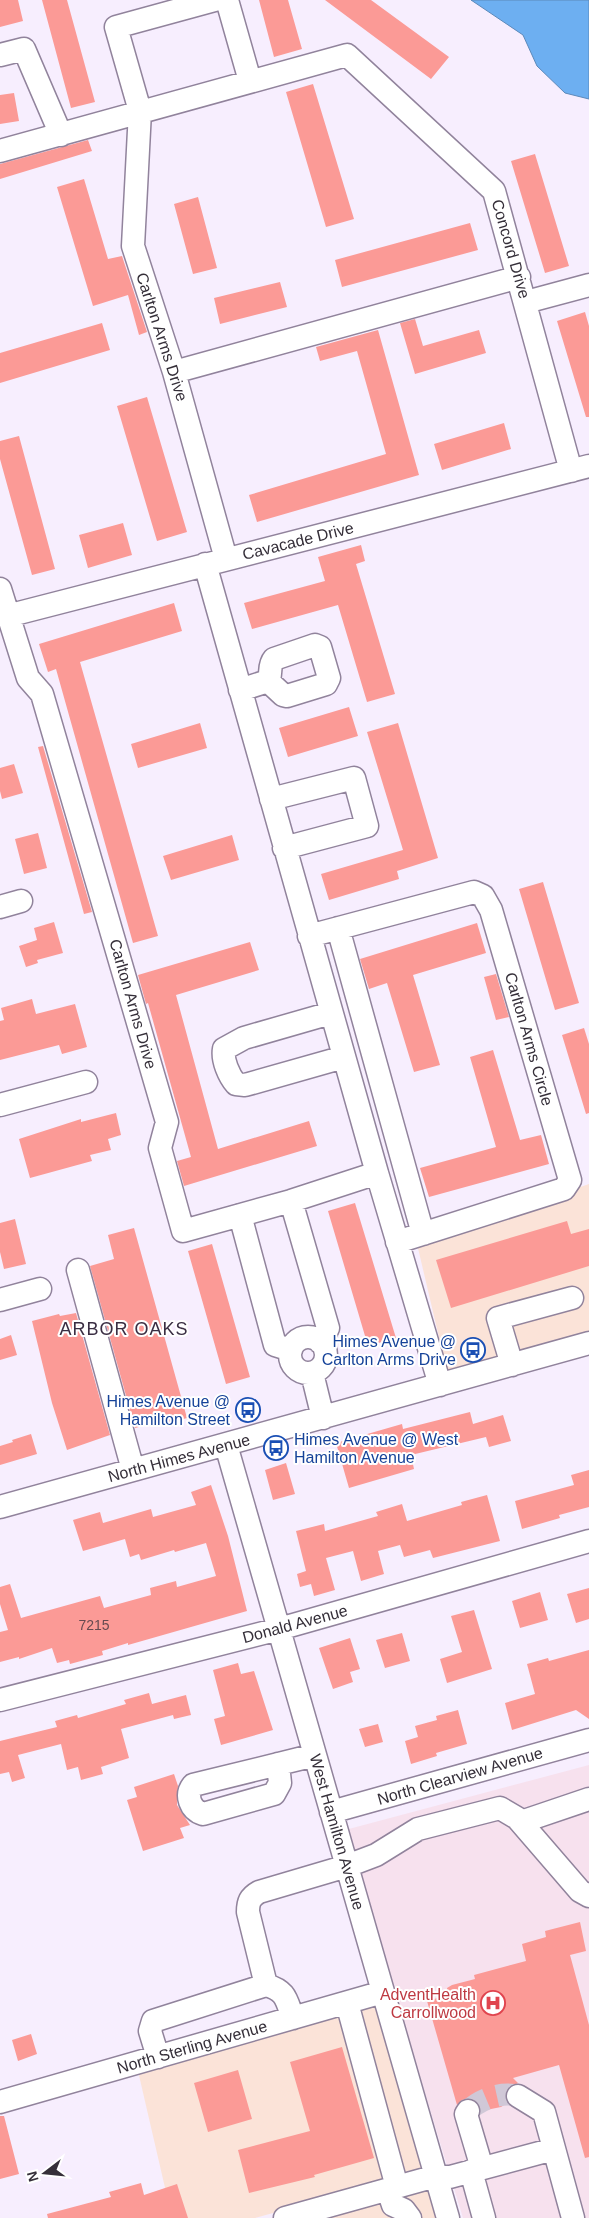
<svg xmlns="http://www.w3.org/2000/svg" width="589" height="2218" viewBox="0 0 589 2218" font-family="Arial,sans-serif">
  <rect width="100%" height="100%" fill="#f7eefe"/>
  <path fill="#fbe3d8" d="M589,1184V1333L447,1371L417,1244Z
    M377,2003L425,2171L255,2218H172L138,2071Z
    M429,2187L438,2218H316Z"/>
  <path fill="#f7e1ee" d="M589,1765V2218H463L345,1830Z"/>
  <path fill="#6daff1" stroke="#5c89ba" d="M471,0H589V99L565,93L537,66L523,35Z"/>
  <path fill="#fb9a96" d="M0,0H18L23,21L0,27Z
    M42,0H67L95,102L71,108Z
    M259,0H288L302,49L274,57Z
    M325,0H371L449,57L431,79Z
    M313,84L354,219L326,227L286,92Z
    M14,93L19,121L0,124V95Z
    M88,140L92,151L0,179V164Z
    M535,154L569,266L545,273L511,161Z
    M84,179L108,259L122,256L147,332L139,335L128,295L93,306L57,187Z
    M198,197L217,268L193,274L174,204Z
    M470,223L478,250L342,287L335,260Z
    M280,282L287,307L220,324L214,298Z
    M585,312L589,326V417H586L557,321Z
    M415,319L423,346L479,330L486,353L415,374L400,323Z
    M102,323L110,350L0,383V353Z
    M378,330L419,475L257,522L249,495L386,454L357,351L320,361L316,347Z
    M147,397L187,532L157,541L117,406Z
    M504,423L511,449L442,470L434,444Z
    M19,436L55,569L32,575L0,459V441Z
    M123,523L132,555L88,568L79,535Z
    M361,545L365,561L356,564L395,694L367,702L338,605L252,629L244,603L325,581L318,557Z
    M174,603L182,631L80,662L158,936L133,943L56,669L48,672L39,644Z
    M349,707L358,736L288,757L279,728Z
    M200,723L207,748L138,768L131,744Z
    M398,723L438,858L397,871L399,879L329,900L321,874L403,850L367,732Z
    M43,746L92,912L84,914L38,747Z
    M14,764L23,793L2,799L0,791V768Z
    M38,833L47,868L24,874L15,839Z
    M232,835L239,860L171,880L163,856Z
    M543,882L579,1003L555,1010L519,889Z
    M54,922L63,953L37,960L38,963L26,967L19,946L37,940L34,928Z
    M477,923L486,953L413,975L440,1065L414,1072L387,983L369,989L360,959Z
    M250,942L259,970L176,995L218,1149L309,1121L317,1146L184,1186L177,1161L191,1157L148,1003L146,1004L138,975Z
    M496,974L509,1017L496,1020L484,977Z
    M32,999L36,1014L75,1004L87,1047L62,1054L59,1045L0,1060V1021L4,1020L1,1008Z
    M584,1028L589,1044V1113L586,1114L562,1035Z
    M493,1050L520,1140L541,1135L549,1164L429,1197L420,1168L496,1147L470,1057Z
    M116,1113L121,1135L108,1139L111,1150L90,1155L92,1161L30,1178L19,1139L81,1119V1122Z
    M355,1203L396,1338L368,1346L328,1211Z
    M15,1219L26,1264L4,1269L0,1252V1223Z
    M567,1221L571,1234L589,1229V1266L451,1308L436,1260Z
    M134,1228L187,1418L159,1426L158,1422L135,1428L90,1266L114,1259L108,1235Z
    M212,1244L250,1377L226,1384L188,1251Z
    M76,1313L110,1435L67,1450L52,1403L32,1321L59,1314L60,1316Z
    M11,1335L17,1355L0,1360V1339Z
    M470,1412L473,1424L503,1415L511,1441L489,1447L486,1437L411,1455L414,1469L349,1488L336,1443L402,1424L403,1429Z
    M31,1434L37,1454L0,1465V1446L13,1442L12,1440Z
    M286,1463L295,1494L273,1500L265,1470Z
    M589,1470V1507L559,1515L560,1518L522,1529L515,1501L574,1485L571,1475Z
    M211,1485L228,1536L247,1611L128,1645V1643L102,1651L103,1655L70,1664L69,1660L57,1663L52,1648L19,1659V1657L0,1662V1632L8,1630L0,1604V1587L10,1584L21,1618L100,1596L104,1608L151,1595L150,1588L176,1581L177,1587L216,1576L206,1543L175,1552L174,1550L141,1560L139,1554L130,1557L125,1539L83,1551L73,1520L100,1512L103,1523L151,1509L153,1517L196,1505L191,1492Z
    M487,1495L500,1541L433,1558L430,1550L404,1557L400,1545L378,1551L384,1574L361,1581L353,1551L326,1558L335,1590L314,1596L311,1584L300,1587L297,1574L306,1571L296,1531L324,1524L325,1531L378,1516L376,1512L402,1504L407,1521L462,1505L461,1502Z
    M589,1588V1619L576,1623L567,1594Z
    M540,1592L548,1620L520,1628L512,1601Z
    M474,1610L492,1669L447,1683L440,1659L462,1652L451,1616Z
    M402,1633L410,1661L385,1668L376,1640Z
    M350,1638L360,1669L350,1672L353,1682L333,1689L319,1648Z
    M589,1650V1719L576,1710L512,1730L505,1703L535,1694L527,1664L548,1658L549,1661Z
    M238,1663L241,1674L254,1671L273,1730L221,1745L214,1719L225,1716L213,1670Z
    M149,1693L152,1704L186,1695L191,1715L174,1719L173,1715L121,1729L129,1758L101,1767L103,1774L81,1780L78,1767L67,1770L61,1744L18,1755L25,1778L12,1782L9,1772L0,1774V1741L57,1727L55,1721L77,1715L78,1718L126,1704L124,1700Z
    M458,1710L467,1744L436,1753L437,1756L411,1764L405,1741L418,1737L415,1726L437,1720L436,1716Z
    M378,1724L383,1742L365,1747L359,1729Z
    M174,1774L178,1786L177,1805L190,1825L180,1828L184,1838L143,1851L127,1800L137,1797L134,1787Z
    M580,1922L586,1951L570,1955L589,2025V2157L585,2158L559,2065L513,2078L518,2083L507,2089L505,2096L507,2103L501,2107L481,2111L476,2100L468,2098L462,2100L457,2105L427,2001L448,1995L447,1988L452,1985L475,1979L474,1975L526,1961L522,1944L546,1937L545,1931Z
    M31,2034L37,2054L18,2061L12,2040Z
    M342,2047L374,2158L314,2175L315,2177L249,2193L238,2150L310,2131L290,2062Z
    M238,2070L252,2119L208,2132L194,2083Z
    M0,2116H4L19,2174L0,2179Z
    M141,2183L144,2195L177,2184L188,2218H48L47,2214L111,2197L109,2192Z"/>
  <g fill="none" stroke-linecap="round" stroke-linejoin="round">
    <path stroke="#d0c8d7" stroke-width="22" stroke-dasharray="22 11" stroke-linecap="butt" d="M468,2111C480,2099 502,2091 518,2096"/>
    <defs>
      <path id="minor" d="M215,0L116,27L140,111L133,246L174,372L226,559
        M227,0L250,81
        M0,55L24,49L61,135
        M0,151L347,55L494,191L571,471
        M526,302L589,285
        M174,372L519,277
        M205,564L377,1173
        M0,589L28,678L42,694L167,1122L160,1148L183,1231L291,1201L377,1173L440,1385
        M7,616L589,466
        M240,690L268,681L283,695L287,696L326,684L329,678L320,647L315,645L274,659C268,666 272,675 268,681
        M271,799L354,778L367,826L284,848
        M0,907L21,901
        M338,928L423,1234
        M309,936L474,892L483,896L491,910L570,1180L564,1189L397,1242
        M331,1013L244,1038L224,1049C222,1060 229,1076 236,1084L245,1085L344,1057
        M0,1105L86,1082
        M291,1201L328,1328L320,1342
        M240,1215L275,1345L291,1350
        M78,1270L133,1470
        M0,1300L40,1289
        M290 1355a18 18 0 1 1 36 0a18 18 0 1 1-36 0Z
        M512,1365L498,1318L572,1298
        M312,1373L323,1418
        M226,1445L448,2218
        M0,1507L589,1343
        M0,1700L279,1629L589,1541
        M278,1764L280,1783L274,1794L203,1814C190,1810 185,1795 193,1785L315,1755
        M331,1812L589,1740
        M521,1822L589,1799
        M266,1985C287,1991 286,2000 293,2018
        M347,2003L397,2187
        M158,2057L150,2031L153,2021L266,1985L248,1912C248,1902 250,1897 259,1892L347,1866L376,1855L418,1829L500,1808L517,1818L580,1891L589,1896
        M518,2096L544,2112L573,2218
        M0,2102L383,1992
        M468,2111L466,2114L482,2168
        M471,2171L484,2218
        M388,2190L393,2205L404,2210L410,2218
        M285,2218L436,2176L450,2177L554,2149"/>
    </defs>
    <use href="#minor" stroke="#91839c" stroke-width="25"/>
    <use href="#minor" stroke="#fff" stroke-width="22"/>
  </g>
  <defs>
    <symbol id="bus-ring" viewBox="-11 -11 22 22"><circle r="9.5" fill="#fff" stroke="#1a4fb4" stroke-width="1.5"/><path d="M-5-6H5V4H4V6H2V4H-2V6H-4V4H-5ZM-3.5-4V0h7V-4ZM-3.5 1.2v1.5H-2V1.2ZM2 1.2v1.5H3.5V1.2Z" fill="#1a4fb4"/></symbol>
    <symbol id="hospital-ring" viewBox="-11 -11 22 22"><circle r="9.5" fill="#fff" stroke="#e0444e" stroke-width="1.5"/><path d="M-5-5h3v3.5h4V-5h3V5h-3V1.5h-4V5h-3Z" fill="#e0444e"/></symbol>
  </defs>
  <g fill-rule="evenodd">
    <use href="#bus-ring" x="459" y="1336" width="28" height="28"/>
    <use href="#bus-ring" x="234" y="1396" width="28" height="28"/>
    <use href="#bus-ring" x="262" y="1434" width="28" height="28"/>
    <use href="#hospital-ring" x="479" y="1989" width="28" height="28"/>
  </g>
  <g text-anchor="middle" dominant-baseline="central" stroke-width="4" stroke-linejoin="round" paint-order="stroke">
    <g font-size="14" fill="#664a50">
      <text x="94" y="1625">7215</text>
    </g>
    <g font-size="16" fill="#352f39" stroke="#fff">
      <text transform="translate(511 249) rotate(74)">Concord Drive</text>
      <text transform="translate(162 337) rotate(72)">Carlton Arms Drive</text>
      <text transform="translate(298 541) rotate(-14)">Cavacade Drive</text>
      <text transform="translate(133 1004) rotate(74)">Carlton Arms Drive</text>
      <text transform="translate(529 1039) rotate(74)">Carlton Arms Circle</text>
      <text transform="translate(179 1458) rotate(-15)">North Himes Avenue</text>
      <text transform="translate(295 1624) rotate(-15)">Donald Avenue</text>
      <text transform="translate(460 1776) rotate(-16)">North Clearview Avenue</text>
      <text transform="translate(337 1832) rotate(74)">West Hamilton Avenue</text>
      <text transform="translate(192 2047) rotate(-16)">North Sterling Avenue</text>
    </g>
    <g font-size="16" fill="#164399" stroke="#fff" text-anchor="end">
      <text x="456" y="1341">Himes Avenue @<tspan x="456" dy="18">Carlton Arms Drive</tspan></text>
      <text x="230" y="1401">Himes Avenue @<tspan x="230" dy="18">Hamilton Street</tspan></text>
      <text x="294" y="1439" text-anchor="start">Himes Avenue @ West<tspan x="294" dy="18">Hamilton Avenue</tspan></text>
    </g>
    <g font-size="16" fill="#be3a42" stroke="#fff" text-anchor="end">
      <text x="476" y="1994">AdventHealth<tspan x="476" dy="18">Carrollwood</tspan></text>
    </g>
    <g font-size="18" letter-spacing="1" fill="#3a2e43" stroke="#fff">
      <text x="124" y="1329">ARBOR OAKS</text>
    </g>
  </g>
  <g transform="translate(45 2173) rotate(254)" stroke="#ffffff" stroke-width="4" paint-order="stroke">
  <path d="M0-4L9 19L0 12L-9 19Z" fill="#352f39"/>
  <text y="-8" font-size="14" font-weight="bold" text-anchor="middle" fill="#352f39">N</text>
  </g>
</svg>
